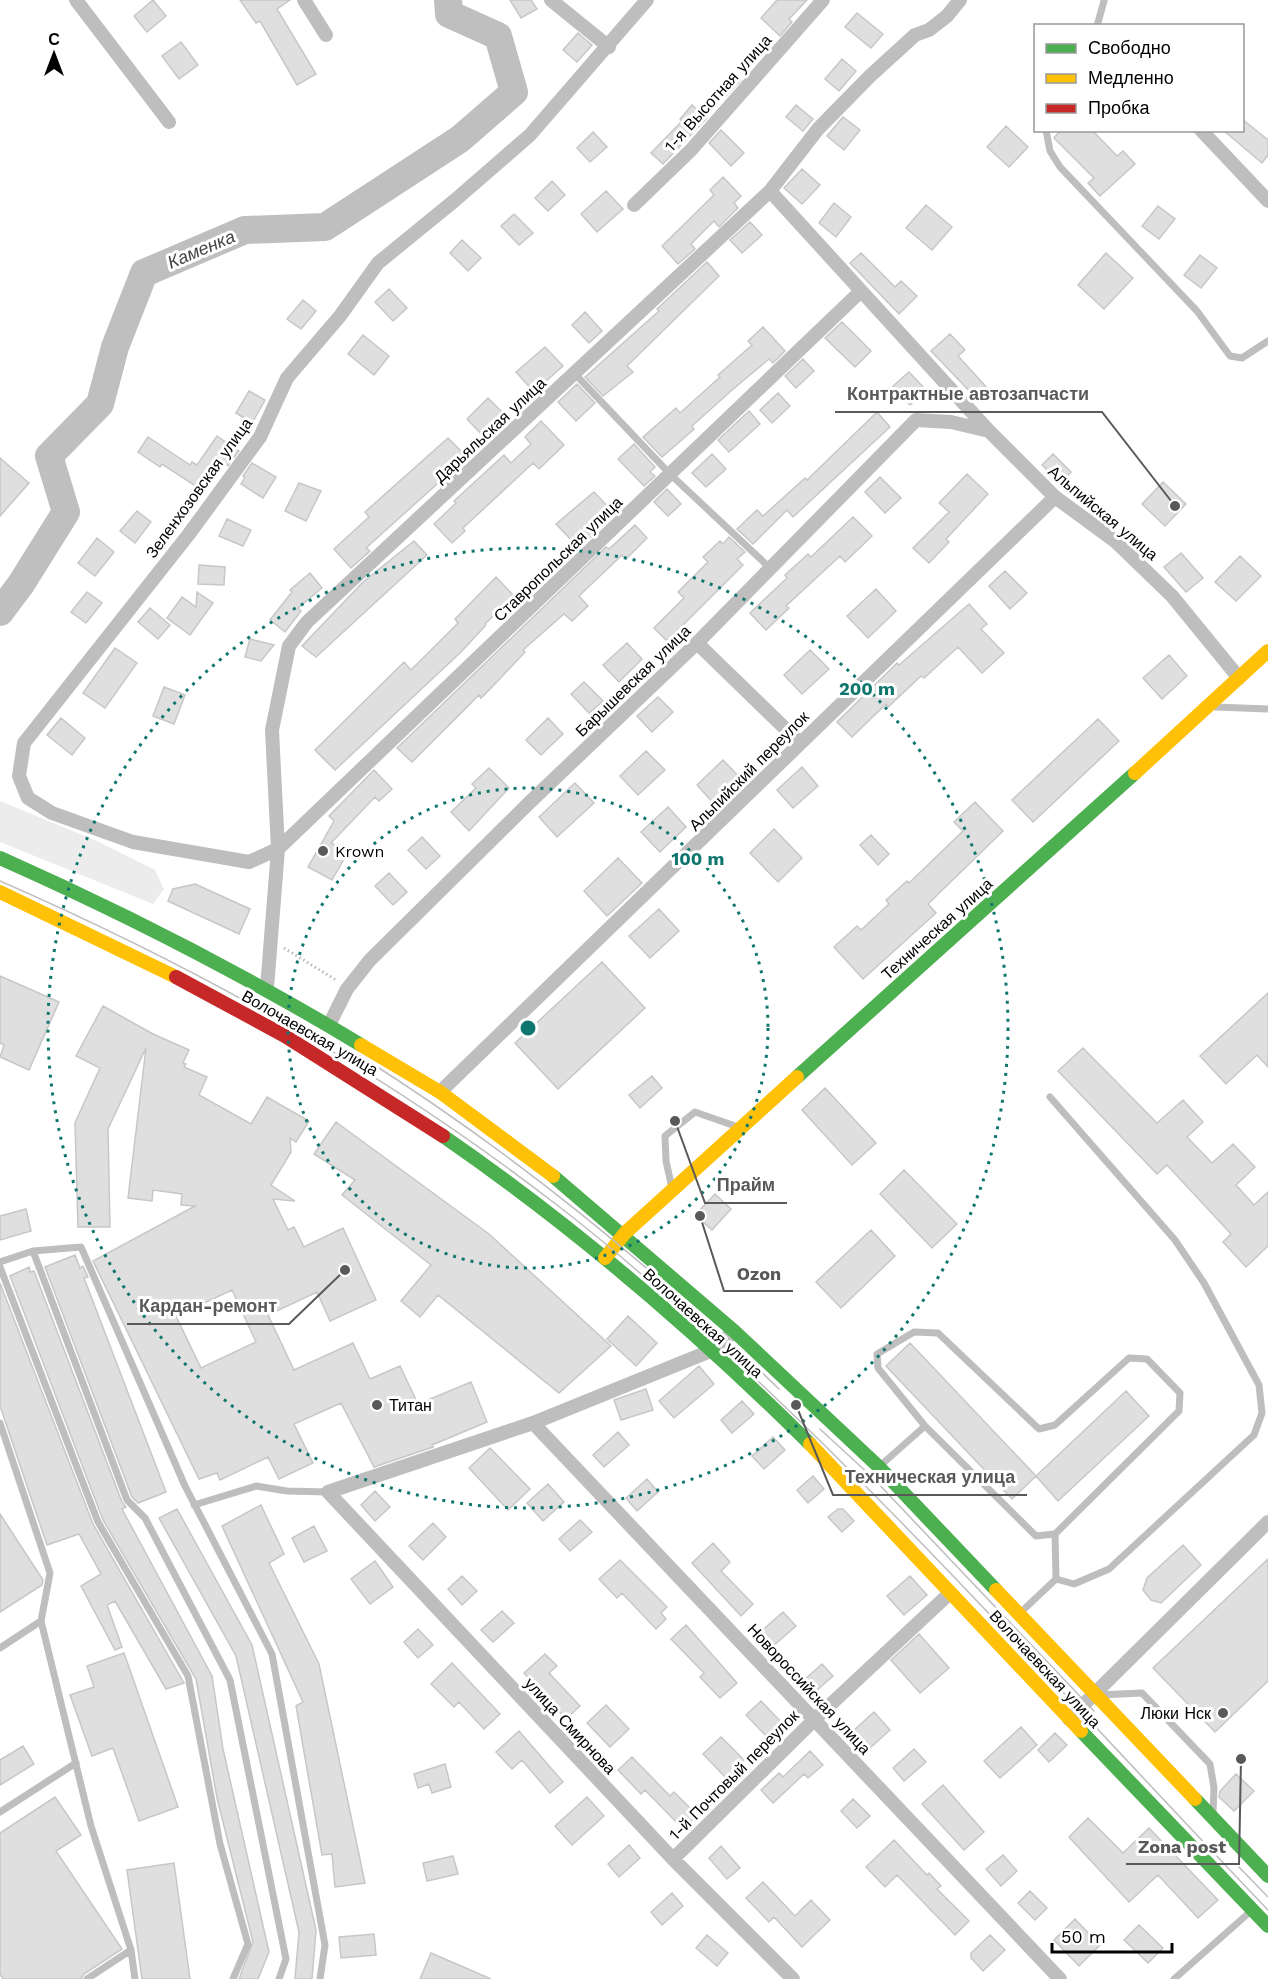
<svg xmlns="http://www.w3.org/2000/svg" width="1268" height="1979" viewBox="0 0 1268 1979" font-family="'Work Sans',sans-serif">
  <rect width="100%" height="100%" fill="#fff"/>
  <path fill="#ececec" d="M0,801L97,841L155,870L164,889L153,904L0,842Z"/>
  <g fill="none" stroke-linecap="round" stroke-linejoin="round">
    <path stroke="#bfbfbf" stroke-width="28" d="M0,612L21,584L66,512L49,456L100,404L115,347L144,273L245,230L325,227L460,139L514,92L498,36L449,14L448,0"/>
  </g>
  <path fill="#dfdfdf" stroke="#c7c7c7" stroke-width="1.5" fill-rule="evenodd" d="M153,0L166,16L147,32L134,16Z
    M240,0H290L277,9L316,74L297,85L260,21L256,23Z
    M510,0H531L537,9L521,18Z
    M777,0H807L789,19L792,22L780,36L761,18Z
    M857,13L883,34L871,48L845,27Z
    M578,33L592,45L577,62L563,50Z
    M181,42L198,65L179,79L162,56Z
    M842,59L856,71L839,91L825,79Z
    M732,72L741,80L726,96L718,89Z
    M692,105L707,118L663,164L651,153L682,121L680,119Z
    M796,105L813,119L803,131L786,117Z
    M843,117L860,130L844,150L827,136Z
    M1242,119L1268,140V155L1262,163L1223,130H1242Z
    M1006,126L1028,147L1009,167L987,147Z
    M721,130L744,153L731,166L709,143Z
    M1061,130H1092L1117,156L1123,151L1135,164L1100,196L1088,183L1094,178L1054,138Z
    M593,132L607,147L590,162L577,148Z
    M802,169L820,185L802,204L784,188Z
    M723,177L741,196L734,203L738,208L719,227L714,221L691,244L695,249L678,264L662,246L714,195L710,190Z
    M552,181L565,195L548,211L535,198Z
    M606,191L623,209L597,232L581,214Z
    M834,203L851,217L836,237L819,223Z
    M926,205L952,227L932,250L906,228Z
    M1158,206L1175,219L1159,239L1142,226Z
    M514,214L533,233L519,245L501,226Z
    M750,222L762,235L742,253L730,240Z
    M462,240L481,258L468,271L450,253Z
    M861,253L895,287L901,281L917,296L899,314L850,263Z
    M1106,253L1133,278L1104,309L1078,285Z
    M1200,255L1217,268L1201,288L1184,275Z
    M707,262L719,276L627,366L633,372L603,396L585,377L659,311L657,309Z
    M389,289L407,308L393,321L375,302Z
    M303,300L316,311L301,329L287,319Z
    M585,312L602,331L589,343L572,325Z
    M842,322L871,351L855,367L825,338Z
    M763,327L785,351L773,363L769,359L732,390L692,426L694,429L662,457L643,437L676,408L680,413L720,377L718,375L752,345L748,341Z
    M950,334L965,350L958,356L990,391L979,401L931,351Z
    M363,335L389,356L374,375L348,354Z
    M545,347L563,366L534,392L516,372Z
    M803,359L814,371L796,388L785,376Z
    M909,372L926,390L910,405L893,386Z
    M577,384L595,403L576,421L558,402Z
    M249,391L265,400L252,423L236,413Z
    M778,393L790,406L772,423L760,410Z
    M488,398L507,417L485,438L467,419Z
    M749,411L760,424L729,452L718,440Z
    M877,412L890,427L793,517L787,510L753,544L737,529L757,510L763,516L805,478L807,480Z
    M541,421L564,445L539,469L533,463L463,528L465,531L452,543L434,524L456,503L454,501L504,455L511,463L531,444L525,437Z
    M217,436L239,451L228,466L223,462L203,491L162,464L160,467L138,452L148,437L190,465L192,462L197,465Z
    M448,438L467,457L366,548L370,551L351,568L334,549L369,517L365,512Z
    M634,444L655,467L650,472L655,476L644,486L618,459Z
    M712,454L726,469L706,487L692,473Z
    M1053,454L1071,472L1060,483L1042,465Z
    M0,458L29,483L0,516Z
    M252,463L276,477L263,498L241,484L245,477L243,476Z
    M967,474L988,494L946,539L949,542L929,563L913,548L949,512L939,503Z
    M880,477L901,498L885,513L865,492Z
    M1163,482L1186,504L1165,526L1142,504Z
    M299,483L321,491L306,521L285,511Z
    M667,489L681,504L668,516L654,502Z
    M594,492L612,511L591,531L594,534L579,548L556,524Z
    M137,511L151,522L135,543L120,531Z
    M853,517L872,536L845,562L840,556L786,606L789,608L766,630L750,613L787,578L785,575L808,554L811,557Z
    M227,519L251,530L243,546L219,536Z
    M635,525L647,538L626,559L622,555L579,596L588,606L572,621L564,614L523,650L525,652L494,685L481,698L479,695L412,762L397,748L606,547L609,549Z
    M729,537L745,552L737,559L743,565L667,641L654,628L684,598L678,592L708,562L703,557L720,541L723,544Z
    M97,538L114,552L95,576L78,563Z
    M414,541L427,555L316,657L302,646L363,582Z
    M1181,553L1203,578L1186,592L1164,567Z
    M1240,556L1261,576L1236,601L1215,582Z
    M199,565L225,567L224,585L198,584Z
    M1005,571L1027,593L1010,609L989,586Z
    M310,573L322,588L298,608L301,611L285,632L270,620L292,592L290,590Z
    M496,577L514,596L485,624L486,625L461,652L335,770L315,750L404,662L411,670L458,623L455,619Z
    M876,589L896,611L868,638L847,616Z
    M87,592L102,603L86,623L71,612Z
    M197,592L213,603L190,635L167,618L182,597L196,607Z
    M969,604L987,624L981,629L1004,653L982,673L958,647L924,678L921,676L888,707L886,704L852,737L837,722L897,663L899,665Z
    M150,608L170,625L158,639L138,622Z
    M250,639L274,645L261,661L245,657Z
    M627,643L642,659L619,682L603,665Z
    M115,648L137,663L105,708L83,693Z
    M810,650L829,669L802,694L784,675Z
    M1169,655L1187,676L1162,699L1143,678Z
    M584,682L603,701L589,713L571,694Z
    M164,687L185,695L174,724L153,716Z
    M658,697L673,712L652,732L637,716Z
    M61,718L85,738L72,755L47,735Z
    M548,718L563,734L541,755L526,740Z
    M1098,719L1119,741L1033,822L1012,800Z
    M646,751L665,770L638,795L620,776Z
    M723,760L742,780L715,805L697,785Z
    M802,767L818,786L793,808L777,790Z
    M489,768L509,788L469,831L451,812L476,788L472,784Z
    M374,770L392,789L379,801L375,797L331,843L348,852L332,880L308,867L334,821L329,816Z
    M575,783L594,803L557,837L539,817Z
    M975,802L1003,831L928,904L936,913L863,979L834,947L857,926L861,930L889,904L886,900L907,881L909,883L963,831L954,822Z
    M668,807L686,827L660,852L641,832Z
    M774,829L802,858L778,882L750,853Z
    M871,835L889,854L878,865L860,845Z
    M422,837L440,856L426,869L408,850Z
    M618,858L642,883L607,916L584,891Z
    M389,873L407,892L393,905L375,886Z
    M195,884L250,909L239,934L168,901L173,889Z
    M659,909L679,931L650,958L629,936Z
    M602,962L645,1008L558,1089L515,1043Z
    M0,976L59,1002L29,1070L0,1057L4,1045L0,1043Z
    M1268,993V1067L1257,1055L1226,1084L1200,1056Z
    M103,1006L153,1034L189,1050L183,1063L186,1064L184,1067L207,1077L199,1095L251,1124L267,1097L309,1121L296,1142L290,1138L291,1152L271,1185L295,1201L273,1199L288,1230L294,1227L304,1247L343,1228L376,1300L330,1321L317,1292L268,1315L294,1370L353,1343L370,1379L400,1366L418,1404L471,1382L487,1422L432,1445L433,1447L374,1467L341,1403L294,1424L313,1463L279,1479L268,1457L220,1480L217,1473L199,1479L93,1261L195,1206L181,1205L182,1194L153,1190L152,1201L128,1198L146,1048L108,1129L110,1227H78L75,1123L100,1068L76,1056ZM232,1290L256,1342L201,1368L176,1316Z
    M1083,1048L1157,1123L1183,1100L1203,1122L1187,1137L1212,1163L1233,1144L1255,1167L1236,1185L1254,1205L1268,1192V1246L1246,1267L1223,1242L1231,1234L1167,1165L1157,1174L1058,1071Z
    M652,1076L662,1088L640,1108L629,1095Z
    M825,1088L876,1143L852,1165L802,1110Z
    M336,1122L489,1234L611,1346L559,1393L438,1295L420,1317L401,1301L431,1265L342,1195L355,1180L314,1154Z
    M904,1170L957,1224L932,1248L880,1194Z
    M715,1194L731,1209L712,1230L695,1215Z
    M26,1209L31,1231L0,1240V1216Z
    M871,1230L895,1256L841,1308L816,1282Z
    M75,1255L80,1268L83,1266L88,1277L84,1278L166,1492L138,1503L132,1497L45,1267Z
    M29,1267L30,1272L34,1271L122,1502L126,1507L122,1509L212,1676L223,1749L269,1952L258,1979H239L253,1942L217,1798L196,1679L103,1520L10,1276Z
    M0,1283L93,1524L184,1683L166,1689L115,1601L107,1605L122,1647L115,1650L81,1586L101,1574L79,1534L47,1545L0,1406Z
    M628,1316L657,1343L636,1366L607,1339Z
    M910,1343L1036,1476L1012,1499L886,1366Z
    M699,1366L714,1384L674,1418L659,1401Z
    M646,1389L653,1410L621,1420L614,1400Z
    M1126,1391L1149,1416L1058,1501L1036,1476Z
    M742,1401L754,1414L732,1433L721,1420Z
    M618,1432L629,1445L604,1467L593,1455Z
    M773,1437L785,1450L764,1469L752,1456Z
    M490,1448L530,1489L508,1510L469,1468Z
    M813,1476L824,1489L808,1503L797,1490Z
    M647,1479L658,1492L637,1511L626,1498Z
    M548,1484L564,1502L543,1521L527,1503Z
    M375,1491L390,1507L375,1521L361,1505Z
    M261,1505L284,1554L269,1563L319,1664L365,1883L335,1887L332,1854L322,1855L296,1706L303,1702L222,1526Z
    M177,1509L252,1645L316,1930L312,1979H295L299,1932L236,1656L159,1518Z
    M838,1509H843L854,1521L842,1532L828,1517Z
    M0,1514L43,1580L42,1585L0,1612Z
    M580,1520L592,1532L570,1551L559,1539Z
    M433,1523L446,1537L423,1560L409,1546Z
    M314,1526L327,1551L304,1562L292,1538Z
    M713,1543L730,1562L721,1571L753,1604L741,1616L692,1563Z
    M1183,1545L1201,1565L1161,1603L1151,1600L1143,1590L1147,1578Z
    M1268,1559V1681L1215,1732L1153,1668Z
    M620,1560L667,1607L661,1613L666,1619L656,1629L622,1593L617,1598L599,1579Z
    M375,1561L393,1587L370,1604L351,1579Z
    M462,1576L477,1591L462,1605L448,1589Z
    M910,1576L927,1595L904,1615L887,1596Z
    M502,1611L514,1623L493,1642L481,1630Z
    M783,1612L796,1626L771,1648L758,1634Z
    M686,1625L737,1683L720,1698L700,1677L704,1673L671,1639Z
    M418,1629L433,1645L418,1658L404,1642Z
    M919,1634L949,1668L920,1693L891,1660Z
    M124,1653L178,1807L139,1821L113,1748L92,1756L70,1695L94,1687L87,1666Z
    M545,1654L557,1666L549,1673L580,1706L566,1719L524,1673Z
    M452,1663L500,1714L484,1729L459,1702L454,1707L431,1684Z
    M822,1664L833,1676L815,1692L804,1680Z
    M761,1701L784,1725L769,1739L746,1715Z
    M606,1705L629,1729L610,1747L587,1723Z
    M874,1712L890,1730L869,1749L853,1731Z
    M1021,1727L1037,1745L1000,1778L984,1761Z
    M519,1731L563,1782L550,1793L522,1760L512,1769L496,1752Z
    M1055,1733L1067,1745L1049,1762L1038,1750Z
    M721,1737L744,1760L726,1778L703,1754Z
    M23,1746L34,1764L0,1785V1760Z
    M914,1749L926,1762L904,1781L893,1768Z
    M810,1751L823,1765L808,1778L804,1774L773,1803L761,1790L779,1773L783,1777Z
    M632,1757L670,1796L674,1792L697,1815L683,1829L645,1790L641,1794L618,1770Z
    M445,1764L451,1787L432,1793L429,1784L418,1788L414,1774Z
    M1236,1774L1254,1791L1234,1811L1219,1797L1220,1791Z
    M943,1785L984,1832L964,1850L922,1804Z
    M55,1797L81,1835L56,1851L122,1949L84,1974L81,1979H3L0,1974V1833Z
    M587,1797L604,1816L572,1845L555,1826Z
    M853,1799L870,1816L857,1828L841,1811Z
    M1088,1818L1123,1853L1149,1828L1218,1900L1198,1918L1158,1875L1129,1902L1069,1837Z
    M894,1840L927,1875L929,1873L941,1886L937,1889L969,1921L955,1935L897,1875L885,1887L866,1867Z
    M629,1845L640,1858L619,1877L608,1864Z
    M721,1846L740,1868L727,1879L709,1858Z
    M1003,1855L1017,1871L1001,1886L986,1869Z
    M453,1856L458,1874L427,1881L423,1863Z
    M174,1863L190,1979H142L127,1870Z
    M763,1882L795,1916L811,1900L830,1920L802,1947L774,1917L769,1922L746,1898Z
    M1030,1891L1047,1908L1035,1920L1018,1903Z
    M672,1893L683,1906L662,1925L651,1912Z
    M1075,1919L1100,1945L1079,1966L1054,1940Z
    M1139,1925L1163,1948L1148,1963L1124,1940Z
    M374,1934L376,1955L341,1958L339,1937Z
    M707,1935L728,1953L717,1966L696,1948Z
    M990,1935L1005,1950L983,1971L971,1958V1953Z
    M431,1953L491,1979H420Z"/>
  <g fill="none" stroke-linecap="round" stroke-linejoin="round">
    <path stroke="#b9b9b9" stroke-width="3" stroke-dasharray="1.5 3" stroke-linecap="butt" d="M284,948L336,980"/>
    <path stroke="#bebebe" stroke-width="7" d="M1097,26L1104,1
      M1046,130L1050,151L1060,167L1197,311L1230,356L1242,358L1268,341
      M575,374L670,474L771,569
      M1215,707L1268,709
      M672,1188L666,1161L665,1136L695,1112L738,1127
      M33,1251L81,1247L185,1486L272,1654L325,1945L320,1979
      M0,1262L33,1251L127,1500L145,1518L230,1680L286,1959L279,1979
      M0,1267L98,1522L188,1676L220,1844L248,1944L233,1979
      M0,1423L50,1573L41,1621L91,1826L131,1950L135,1979
      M881,1465L925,1426
      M194,1505L256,1486L287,1491L328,1492
      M1055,1534L1036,1536L925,1426L878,1368L877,1354L914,1332L938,1333L1039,1429L1055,1425L1129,1358L1147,1359L1180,1393L1179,1411L1055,1534L1056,1579
      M1020,1613L1056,1579L1074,1584L1109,1569L1254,1435L1262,1413L1259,1385L1204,1283L1175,1240L1050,1097
      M0,1648L41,1621
      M1099,1695L1142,1693L1210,1764L1214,1788L1213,1812
      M0,1812L76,1763
      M87,1979L131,1950
      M1174,1979L1251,1911"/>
    <path stroke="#bebebe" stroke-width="14" d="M76,0L169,122
      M304,0L326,35
      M551,0L609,47
      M647,0L530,135L454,201L378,263L340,316L287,378L260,437L189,534L24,743L19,776L28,798L52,813L133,842L249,862L278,849L861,291
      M1201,130L1268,201
      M770,191L989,431L1055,497L1115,541L1172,596L1239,678
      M634,205L691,150L823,0
      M697,643L800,743
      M267,988L278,849L272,730L289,646L307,622L770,191L818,129L870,76L915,35L929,30L947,16L960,0
      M329,1025L347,989L370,960L530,802L697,643L916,420L951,422L989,431
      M440,1092L1055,497
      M734,1331L713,1350L533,1423L328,1492L673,1859L793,1979
      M533,1423L1060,1979
      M1069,1719L1268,1522
      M673,1859L815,1719L950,1593"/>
    <path stroke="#4caf50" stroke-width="14" d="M0,858C124,913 245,975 361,1045
      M797,1077L1135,773
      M443,1136C575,1227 696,1331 810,1444
      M553,1176L734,1331L879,1467L996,1590
      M1081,1731L1268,1926
      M1195,1799L1268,1876"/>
    <path stroke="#ffc107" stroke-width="14" d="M1135,773L1268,651
      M0,892L176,977
      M361,1045L440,1092L553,1176
      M605,1258L625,1233L797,1077
      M810,1444L1081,1731
      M996,1590L1195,1799"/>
    <path stroke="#c62828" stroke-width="14" d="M176,977L285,1036L443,1136"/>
    <path stroke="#bebebe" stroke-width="1.5" d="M0,881C201,969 382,1070 557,1205C635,1265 709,1334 780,1402C950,1565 1106,1741 1268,1910
      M357,1054C510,1150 650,1264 779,1389
      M820,1429L872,1477L1094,1711
      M1239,1867L1268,1897"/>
  </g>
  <g fill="none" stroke="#0f766e" stroke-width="3" stroke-dasharray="3 6">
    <circle cx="528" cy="1028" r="240"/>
    <circle cx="528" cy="1028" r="480"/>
  </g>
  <g fill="#595959" stroke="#fff" stroke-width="2">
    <circle cx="323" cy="851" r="6"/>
    <circle cx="377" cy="1405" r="6"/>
    <circle cx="1223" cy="1713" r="6"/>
  </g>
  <g text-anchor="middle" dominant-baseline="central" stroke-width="6" stroke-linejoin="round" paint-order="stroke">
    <g font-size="16" fill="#000" stroke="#fff">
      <text transform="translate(718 93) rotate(-48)">1-я Высотная улица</text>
      <text transform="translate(490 430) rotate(-43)">Дарьяльская улица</text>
      <text transform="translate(199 488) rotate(-54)">Зеленхозовская улица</text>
      <text transform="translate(1103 513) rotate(40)">Альпийская улица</text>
      <text transform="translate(558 559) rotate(-44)">Ставропольская улица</text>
      <text transform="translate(633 681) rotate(-44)">Барышевская улица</text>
      <text transform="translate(749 771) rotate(-45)">Альпийский переулок</text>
      <text transform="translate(937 929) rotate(-42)">Техническая улица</text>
      <text transform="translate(310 1033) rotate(30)">Волочаевская улица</text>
      <text transform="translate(703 1323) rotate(42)">Волочаевская улица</text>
      <text transform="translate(1045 1669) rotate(47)">Волочаевская улица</text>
      <text transform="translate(809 1689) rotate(47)">Новороссийская улица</text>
      <text transform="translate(570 1726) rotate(47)">улица Смирнова</text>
      <text transform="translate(734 1775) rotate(-45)">1-й Почтовый переулок</text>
    </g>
    <g font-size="16" fill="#000" stroke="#fff" text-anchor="start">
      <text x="335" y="851">Krown</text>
      <text x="389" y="1405">Титан</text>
      <text x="1211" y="1713" text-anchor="end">Люки Нск</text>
    </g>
    <g font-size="18" font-style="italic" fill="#444" stroke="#fff">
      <text transform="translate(201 249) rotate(-23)">Каменка</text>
    </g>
  </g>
  <circle cx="528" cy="1028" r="9" fill="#0f766e" stroke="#fff" stroke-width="3"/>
  <g font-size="18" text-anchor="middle" font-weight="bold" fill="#0f766e" stroke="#fff" stroke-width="6" stroke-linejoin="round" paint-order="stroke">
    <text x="867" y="695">200 m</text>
    <text x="698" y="865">100 m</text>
  </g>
  <path fill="none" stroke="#595959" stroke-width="2" d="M1175 506L1102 412H835M675 1121L705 1203H787M700 1216L724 1291H793M345 1270L289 1324H127M796 1405L833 1495H1027M1241 1759L1239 1864H1126"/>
  <g fill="#595959" stroke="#fff" stroke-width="2">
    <circle cx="1175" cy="506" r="6"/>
    <circle cx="675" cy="1121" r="6"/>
    <circle cx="700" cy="1216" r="6"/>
    <circle cx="345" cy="1270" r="6"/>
    <circle cx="796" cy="1405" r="6"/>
    <circle cx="1241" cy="1759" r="6"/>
  </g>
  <g font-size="18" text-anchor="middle" font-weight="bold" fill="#595959" stroke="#fff" stroke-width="6" stroke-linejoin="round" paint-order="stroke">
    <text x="968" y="400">Контрактные автозапчасти</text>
    <text x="746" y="1191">Прайм</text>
    <text x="759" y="1280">Ozon</text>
    <text x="208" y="1312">Кардан-ремонт</text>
    <text x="930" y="1483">Техническая улица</text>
    <text x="1182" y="1853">Zona post</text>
  </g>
  <rect x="1034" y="24" width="210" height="108" fill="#ffffff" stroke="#999999" stroke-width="1.5"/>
  <rect x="1046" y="44" width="30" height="9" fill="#4caf50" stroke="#999999" stroke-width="1.5"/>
  <text x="1088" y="54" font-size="18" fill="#000000">Свободно</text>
  <rect x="1046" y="74" width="30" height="9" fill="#ffc107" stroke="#999999" stroke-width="1.5"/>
  <text x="1088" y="84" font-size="18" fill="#000000">Медленно</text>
  <rect x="1046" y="104" width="30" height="9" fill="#c62828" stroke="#999999" stroke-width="1.5"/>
  <text x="1088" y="114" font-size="18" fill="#000000">Пробка</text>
  <g transform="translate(54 54)" stroke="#ffffff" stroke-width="4.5" paint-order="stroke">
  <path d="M0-4.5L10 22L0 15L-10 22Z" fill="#000000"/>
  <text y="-9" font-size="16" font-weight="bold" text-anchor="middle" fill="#000000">С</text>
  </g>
  <path d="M1052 1943v9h120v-9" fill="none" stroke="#000000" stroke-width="3"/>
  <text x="1061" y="1943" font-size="18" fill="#000000" stroke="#ffffff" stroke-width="4.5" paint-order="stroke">50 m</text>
</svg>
